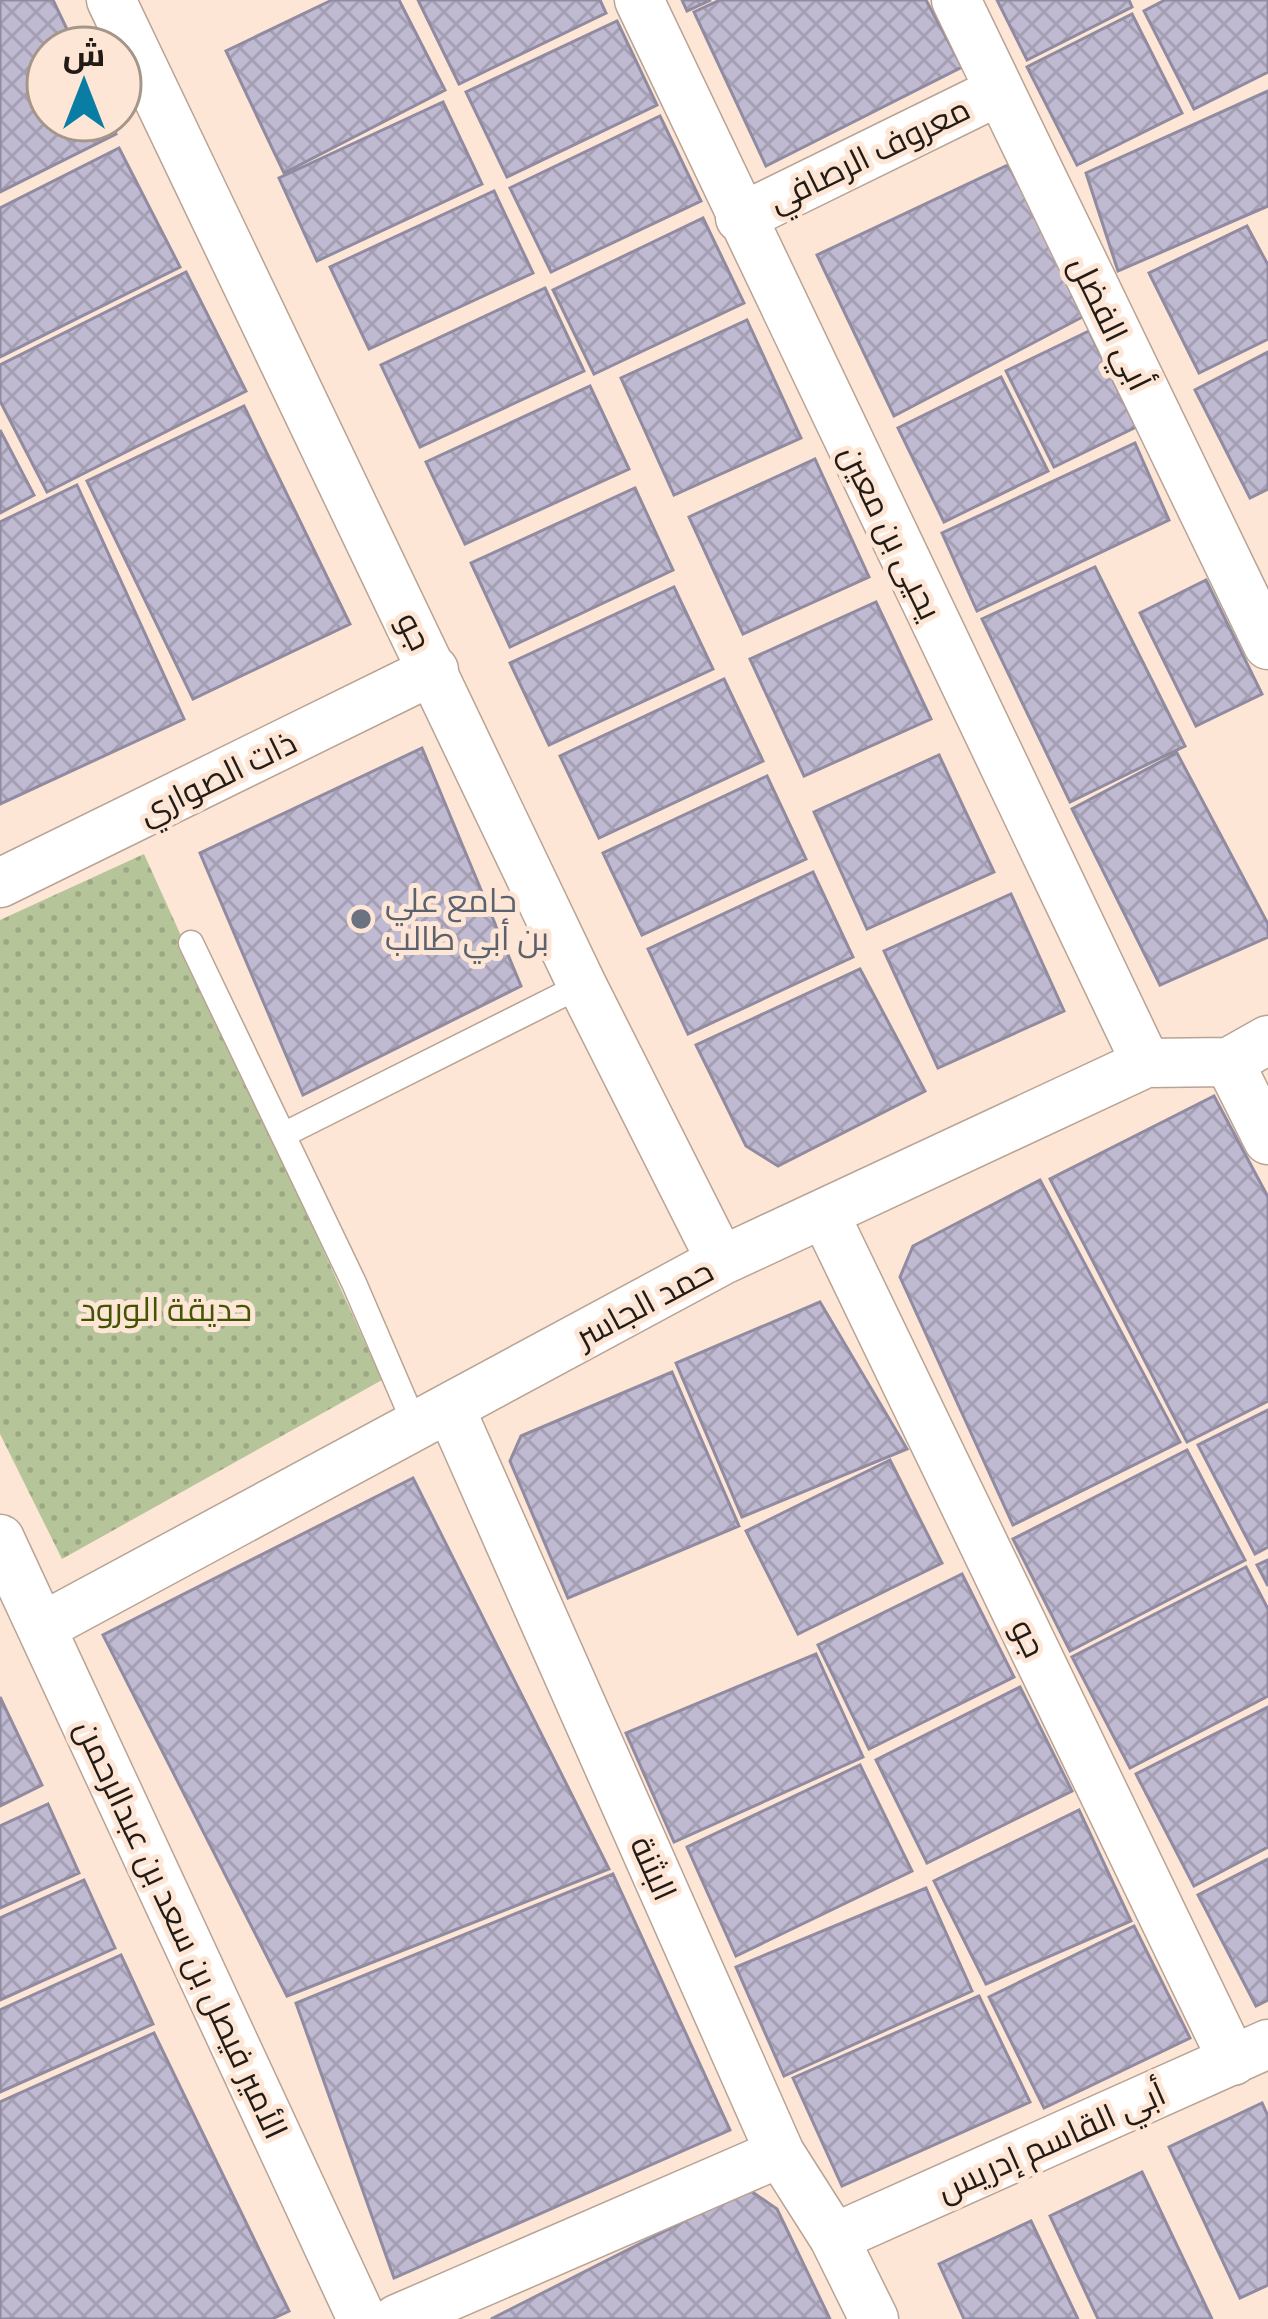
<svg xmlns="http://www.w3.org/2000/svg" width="1268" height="2319" viewBox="0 0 1268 2319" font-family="'Archivo Narrow',Cairo,sans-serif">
  <defs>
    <pattern id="park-dots" width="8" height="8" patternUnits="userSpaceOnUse" patternTransform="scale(3)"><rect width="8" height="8" fill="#b6c49a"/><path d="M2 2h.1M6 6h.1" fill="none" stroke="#9ca884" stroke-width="1.8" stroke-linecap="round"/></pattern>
    <pattern id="building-cross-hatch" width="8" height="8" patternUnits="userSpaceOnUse" patternTransform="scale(3)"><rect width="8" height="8" fill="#bfbad1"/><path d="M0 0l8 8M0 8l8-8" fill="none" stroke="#a49fb3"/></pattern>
  </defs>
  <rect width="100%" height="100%" fill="#fde6d6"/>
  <path fill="url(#park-dots)" d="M144,854L382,1380L62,1559L0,1434V920Z"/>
  <path fill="url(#building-cross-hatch)" stroke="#908ba1" stroke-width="3" d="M0,0H53L76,48H48V120H110L116,134L0,192Z
    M332,0H399L445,90L284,173L226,51Z
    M418,0H600L606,13L459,84Z
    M682,0H711L687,11Z
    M720,0H926L962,67L766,166L694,12Z
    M997,0H1129L1132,7L1027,60Z
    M1165,0H1268V72L1194,109L1144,11Z
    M1132,14L1182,113L1077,165L1027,67Z
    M617,21L657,105L507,177L466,92Z
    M1268,91V206L1118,271L1086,173Z
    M443,102L482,184L317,261L279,178Z
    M660,116L701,201L551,272L510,188Z
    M119,148L180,267L0,357V208Z
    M1008,165L1090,313L894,416L817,255Z
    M494,191L533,273L369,349L330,267Z
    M703,218L744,303L594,374L553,290Z
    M1247,226L1268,265V339L1199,373L1149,273Z
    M186,272L246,391L47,492L0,401V365Z
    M545,288L584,371L420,447L381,365Z
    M747,320L801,438L674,495L621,378Z
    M1089,331L1136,427L1054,467L1006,371Z
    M1268,352V489L1250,498L1195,390Z
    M1001,377L1048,471L944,522L898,428Z
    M590,386L629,469L465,544L426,462Z
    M244,406L350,624L193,699L87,481Z
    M0,430L34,495L0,513Z
    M1135,443L1169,520L977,611L942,533Z
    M815,459L869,577L743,634L689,517Z
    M77,485L184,719L0,804V522Z
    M635,488L673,570L510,647L471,563Z
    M1095,567L1185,746L1070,802L982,619Z
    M1206,580L1262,694L1196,726L1140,613Z
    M674,587L713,669L549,745L510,663Z
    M876,602L931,719L804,776L750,659Z
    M724,679L763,761L599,838L560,756Z
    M422,748L521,986L303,1095L200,853Z
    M1177,753L1268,924V937L1160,985L1072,809Z
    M939,755L994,872L867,929L814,812Z
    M767,776L806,859L642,935L603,853Z
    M813,872L853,957L688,1034L648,949Z
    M1011,894L1064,1011L938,1068L884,951Z
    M860,969L925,1091L778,1166L746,1146L696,1045Z
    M1214,1096L1268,1197V1401L1187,1442L1050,1179Z
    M1040,1180L1180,1442L1013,1525L900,1277L913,1246Z
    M820,1302L907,1449L742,1517L676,1363Z
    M672,1372L739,1526L568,1598L510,1461L521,1436Z
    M1268,1410V1547L1255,1554L1198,1445Z
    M1187,1450L1245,1560L1070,1651L1013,1539Z
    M890,1460L942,1563L798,1634L746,1531Z
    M413,1478L609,1869L287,1996L103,1635Z
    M1268,1560V1586L1257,1565Z
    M1246,1567L1268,1609V1696L1130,1768L1072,1657Z
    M962,1574L1014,1677L869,1749L818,1645Z
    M816,1654L863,1757L674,1842L626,1733Z
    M1020,1687L1072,1791L927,1863L876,1760Z
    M0,1697L42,1785L0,1806Z
    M1268,1707V1847L1194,1886L1136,1774Z
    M860,1765L912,1871L736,1956L687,1847Z
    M48,1804L79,1873L0,1908V1826Z
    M1079,1810L1131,1921L986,1984L934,1881Z
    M1268,1859V2000L1256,2006L1198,1895Z
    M613,1874L730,2130L394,2278L296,2003Z
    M84,1880L115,1948L0,2000V1918Z
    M926,1888L972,1991L784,2076L736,1967Z
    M1134,1926L1190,2038L1044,2108L989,1997Z
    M121,1955L153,2024L0,2092V2010Z
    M979,1996L1030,2102L842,2186L793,2078Z
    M154,2033L289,2311L272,2319H0V2102Z
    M1262,2103L1268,2116V2285L1240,2298L1169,2147Z
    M1142,2172L1212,2319H1098L1050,2216Z
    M748,2189L777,2209L830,2319H491Z
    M1031,2221L1078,2319H964L939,2264Z"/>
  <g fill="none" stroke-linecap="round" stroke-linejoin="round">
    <defs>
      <path id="lane" d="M191,943L354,1283L416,1427
        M283,1135L582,985"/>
      <path id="street" d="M111,0L582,985L721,1261
        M639,0L1146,1063
        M956,0L1268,645
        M740,218L999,91
        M0,883L434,670
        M1229,1062L1268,1140
        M825,1215L1233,2061
        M450,1408L780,2153L834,2238L874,2319
        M0,1539L362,2319
        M42,1627L721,1261L1146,1063L1229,1062L1268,1040
        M834,2238L1268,2044
        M397,2319L780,2153"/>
    </defs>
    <use href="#lane" stroke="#b8a394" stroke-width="27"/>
    <use href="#street" stroke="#b8a394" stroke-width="51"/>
    <use href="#lane" stroke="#fff" stroke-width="24"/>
    <use href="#street" stroke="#fff" stroke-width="48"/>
  </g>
  <circle fill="#6b7280" stroke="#fde6d6" stroke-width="4.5" cx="361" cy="919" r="12"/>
  <g text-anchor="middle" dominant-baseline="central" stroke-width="10" stroke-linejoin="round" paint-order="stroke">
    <g font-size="33" fill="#231c16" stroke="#fde6d6">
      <text transform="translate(869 154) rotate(-26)">معروف الرصافي</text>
      <text transform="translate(1111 323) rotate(64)">أبي الفضل</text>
      <text transform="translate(891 532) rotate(64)">يحيى بن معين</text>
      <text transform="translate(415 631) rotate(64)">جو</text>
      <text transform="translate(217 777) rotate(-26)">ذات الصواري</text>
      <text transform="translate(644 1303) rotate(-28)">حمد الجاسر</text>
      <text transform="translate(1029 1638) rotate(64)">جو</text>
      <text transform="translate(654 1868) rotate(66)">البثنة</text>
      <text transform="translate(182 1929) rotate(65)">الأمير فيصل بن سعد بن عبدالرحمن</text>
      <text transform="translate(1051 2141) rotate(-24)">أبي القاسم إدريس</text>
    </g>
    <g font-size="33" fill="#5b616d" stroke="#fde6d6" text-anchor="start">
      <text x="385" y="900">جامع علي<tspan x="385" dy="38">بن أبي طالب</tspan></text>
    </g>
    <g font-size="33" fill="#435503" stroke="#fde6d6">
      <text x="166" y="1309">حديقة الورود</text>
    </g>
  </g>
  <g transform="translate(84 84)"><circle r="57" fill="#fde6d6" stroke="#a69589" stroke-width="3"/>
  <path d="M0-9L21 45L0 30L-21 45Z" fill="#0a7da5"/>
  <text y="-18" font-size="33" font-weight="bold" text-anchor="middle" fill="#231c16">ش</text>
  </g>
</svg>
